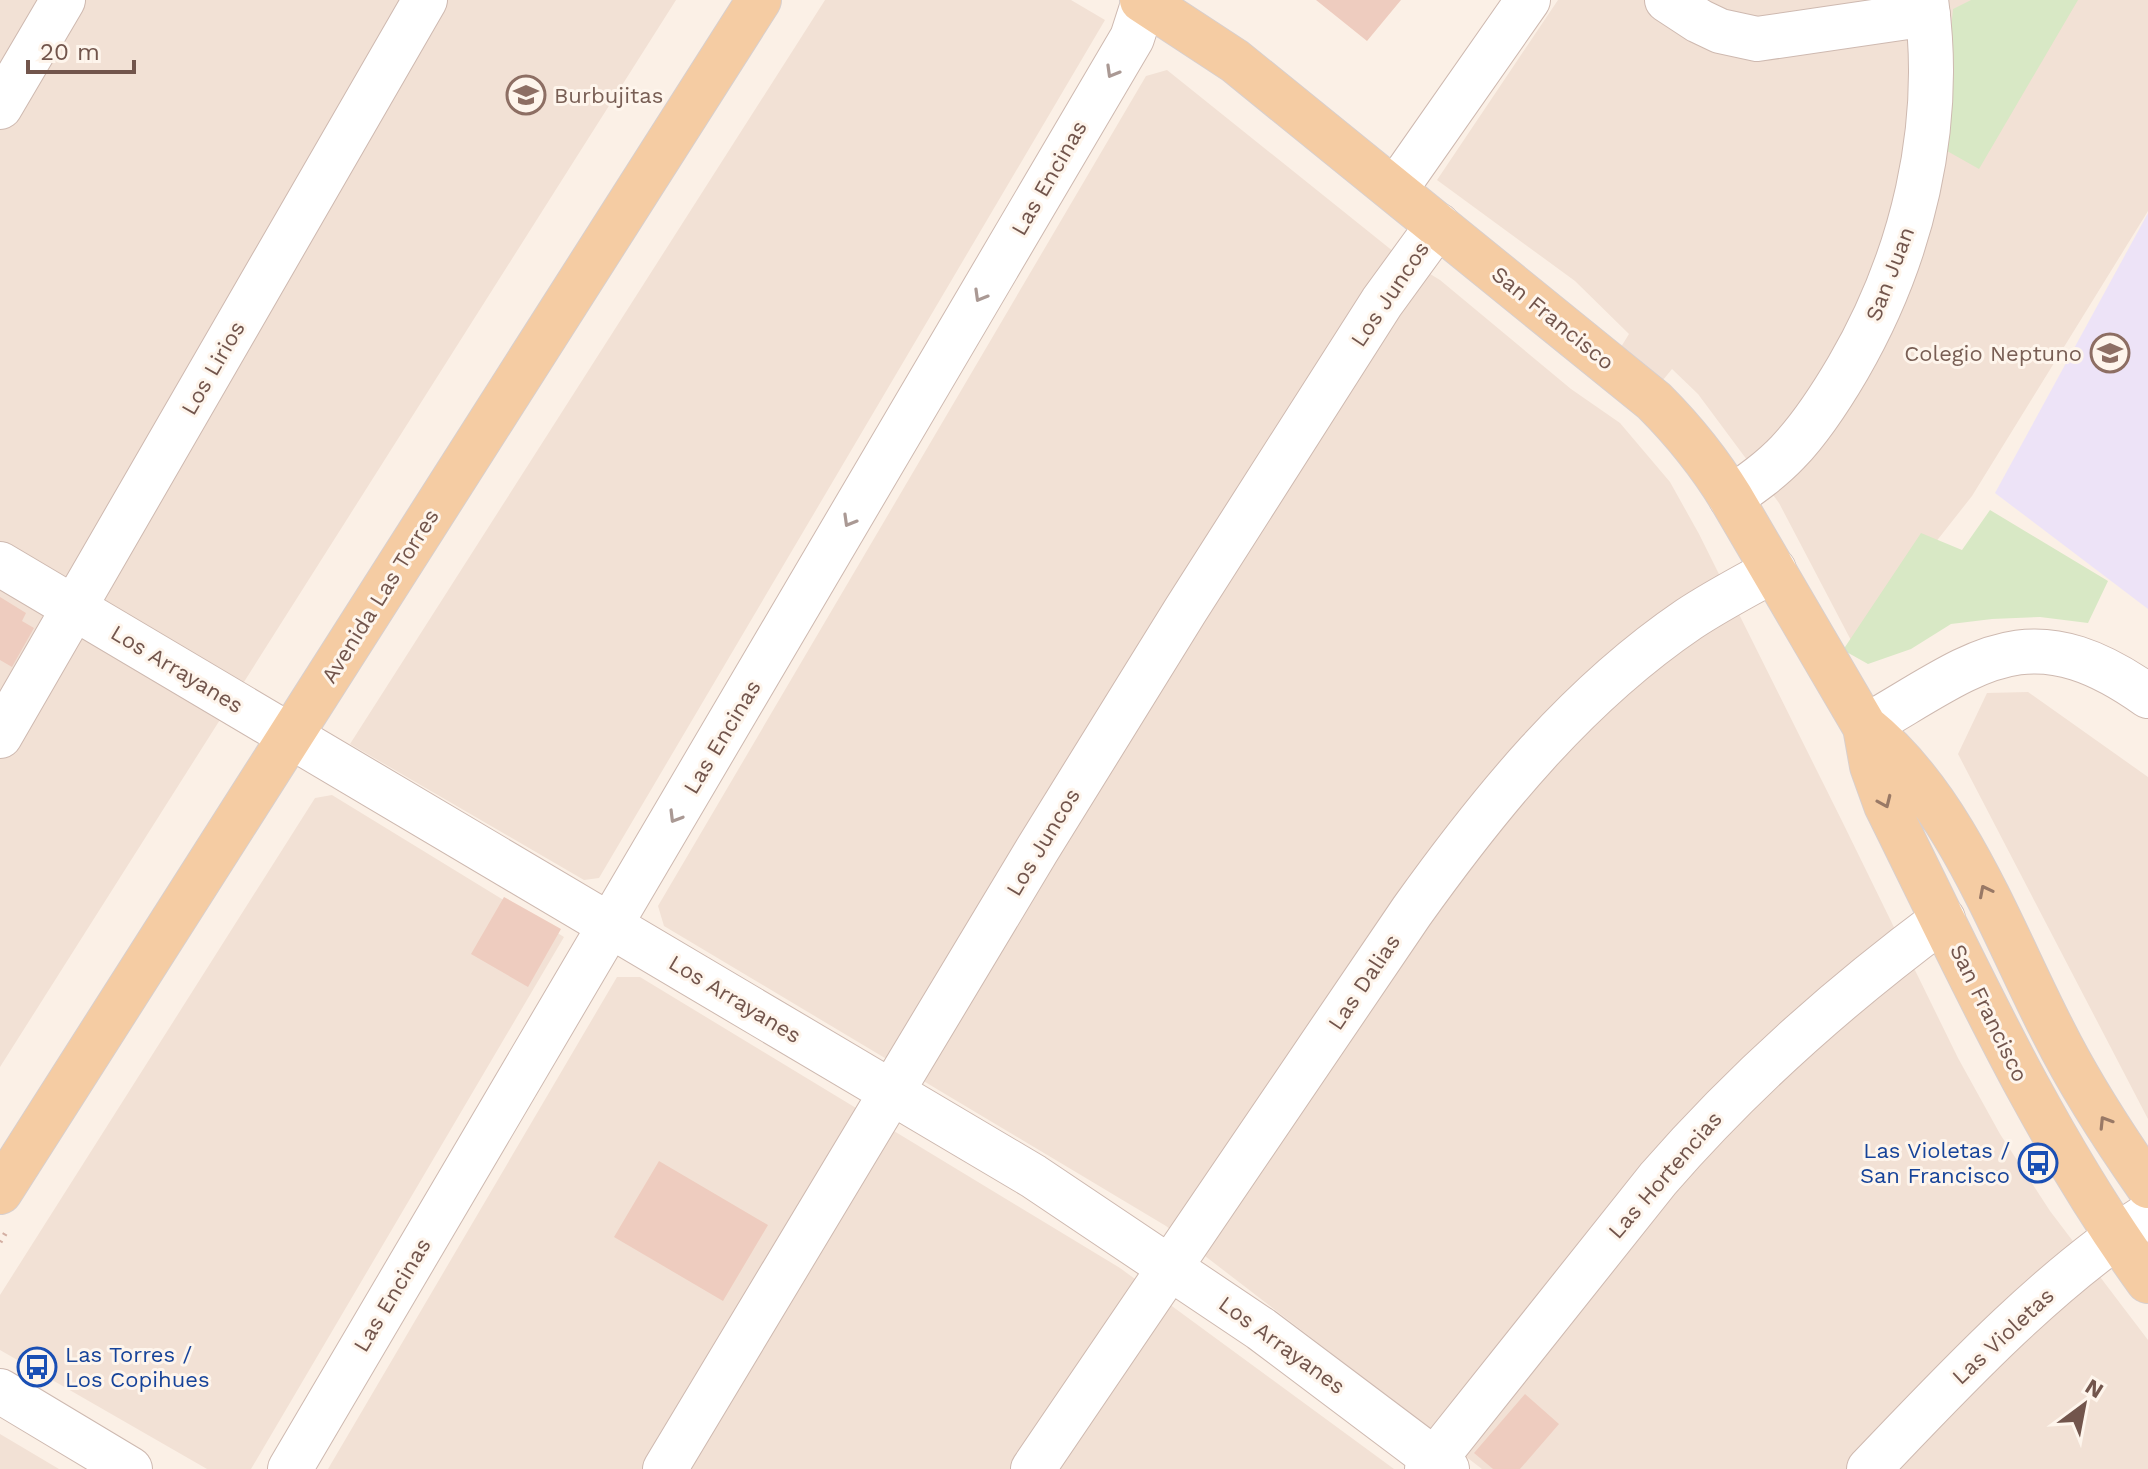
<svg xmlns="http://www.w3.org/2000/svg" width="2148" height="1469" viewBox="0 0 2148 1469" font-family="'Work Sans',sans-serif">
  <rect width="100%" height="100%" fill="#fbf0e6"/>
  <path fill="#f2e1d5" d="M0,0H676L0,1067Z
    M825,0H1071L1105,20L599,878L584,880L350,744Z
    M1558,0H2148V211L1972,496L1854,646L1779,503L1698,394L1672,369L1663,380L1621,347L1629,334L1575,281L1437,180Z
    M1167,70L1394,252L1440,280L1571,389L1620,423L1670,482L1699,534L1841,819L1958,1058L2000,1134L2050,1211L2148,1340V1469H1482L1166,1226L664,926L658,906L1146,76Z
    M2028,692L2148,777V1119L1958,754L1987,693Z
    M332,795L564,937L251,1469H207L0,1350V1295L315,798Z
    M617,977H640L1120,1268L1394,1469H328Z
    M0,1434L59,1469H0Z"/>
  <path fill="#ede3f7" d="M2148,213V609L1995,493Z"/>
  <path fill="#d8e8c5" d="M1971,0H2078L1979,169L1940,147L1953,9Z
    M1990,510L2108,581L2088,623L2040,617L1992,619L1951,624L1911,649L1868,664L1843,650L1921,533L1962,550Z"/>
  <path fill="#eeccbf" d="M1316,0H1401L1367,41Z
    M0,597L26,613L22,621L34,628L12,667L0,660Z
    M504,897L561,929L528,987L471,954Z
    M659,1161L768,1225L723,1301L614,1237Z
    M1525,1394L1559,1424L1520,1469H1493L1474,1453Z"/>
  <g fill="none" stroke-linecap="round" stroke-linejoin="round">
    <defs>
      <path id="minor" d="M1667,0L1699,21L1720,31L1757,39L1928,14
        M0,107L63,0
        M1395,190L1528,0
        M1731,498C1751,484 1771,470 1788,452C1811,428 1831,397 1848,368C1912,258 1944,127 1926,0
        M0,564L1033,1176L1261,1329L1447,1469
        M1865,727C1975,664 2027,610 2148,696
        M0,736L425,0
        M0,1391L130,1469
        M290,1469L1132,38L1144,1
        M665,1469L1037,850L1185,611L1382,302L1438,225
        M1033,1469L1412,911C1490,802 1577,695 1689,619C1716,601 1745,586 1774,570
        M1427,1469L1658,1179C1743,1081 1838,997 1943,919
        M1869,1469C1952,1382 2047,1280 2148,1215"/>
      <path id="major" d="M1142,0L1235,61L1654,401C1684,431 1709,462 1731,498L1865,727C1955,799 2001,930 2053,1031C2080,1085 2113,1136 2148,1186
        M1865,727L1872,766L1886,805C1967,968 2041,1133 2148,1281
        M0,1192L759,0"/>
    </defs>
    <use href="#minor" stroke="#ceb9b0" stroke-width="46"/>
    <use href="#major" stroke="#d8cfcd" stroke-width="46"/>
    <path stroke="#d3afa3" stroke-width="5" stroke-dasharray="2 6" stroke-linecap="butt" d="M0,1242L8,1229"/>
    <use href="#minor" stroke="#fff" stroke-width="44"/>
    <use href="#major" stroke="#f5cca3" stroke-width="44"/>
  </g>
  <defs><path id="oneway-chevron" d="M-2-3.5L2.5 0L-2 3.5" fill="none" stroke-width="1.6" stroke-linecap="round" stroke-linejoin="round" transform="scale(2)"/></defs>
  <g stroke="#aa9994">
    <use href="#oneway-chevron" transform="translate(1112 72) rotate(120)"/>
    <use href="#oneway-chevron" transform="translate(980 296) rotate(120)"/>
    <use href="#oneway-chevron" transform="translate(849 521) rotate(120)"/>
    <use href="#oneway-chevron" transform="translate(675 817) rotate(121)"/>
  </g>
  <g stroke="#997966">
    <use href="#oneway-chevron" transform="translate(1885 802) rotate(66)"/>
    <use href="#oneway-chevron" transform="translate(1985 891) rotate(-117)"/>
    <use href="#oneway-chevron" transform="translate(2105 1122) rotate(-122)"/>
  </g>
  <defs>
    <symbol id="school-ring" viewBox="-11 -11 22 22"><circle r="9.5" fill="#fef5ec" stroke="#8d6e63" stroke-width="1.5"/><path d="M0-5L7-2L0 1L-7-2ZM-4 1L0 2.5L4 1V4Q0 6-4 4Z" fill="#8d6e63"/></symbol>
    <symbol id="bus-ring" viewBox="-11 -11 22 22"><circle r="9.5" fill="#fef5ec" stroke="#1a4fb4" stroke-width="1.5"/><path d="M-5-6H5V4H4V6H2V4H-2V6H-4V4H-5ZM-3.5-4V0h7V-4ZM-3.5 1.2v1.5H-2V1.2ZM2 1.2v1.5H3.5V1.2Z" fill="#1a4fb4"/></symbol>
  </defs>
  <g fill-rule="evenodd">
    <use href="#school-ring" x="504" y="73" width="44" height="44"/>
    <use href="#school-ring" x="2088" y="331" width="44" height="44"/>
    <use href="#bus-ring" x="2016" y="1141" width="44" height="44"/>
    <use href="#bus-ring" x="15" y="1345" width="44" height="44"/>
  </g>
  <g text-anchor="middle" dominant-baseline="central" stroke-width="6" stroke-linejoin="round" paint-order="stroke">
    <g font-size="22" fill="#785e54" stroke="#fef5ec" text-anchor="start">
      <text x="554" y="95">Burbujitas</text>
      <text x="2082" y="353" text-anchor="end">Colegio Neptuno</text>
    </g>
    <g font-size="22" fill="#72554c" stroke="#fef5ec">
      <text transform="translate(1049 178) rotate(-60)">Las Encinas</text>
      <text transform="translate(1890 274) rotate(-69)">San Juan</text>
      <text transform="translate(1390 294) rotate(-56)">Los Juncos</text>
      <text transform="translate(1553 318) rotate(39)">San Francisco</text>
      <text transform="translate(213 368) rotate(-60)">Los Lirios</text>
      <text transform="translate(380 596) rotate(-58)">Avenida Las Torres</text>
      <text transform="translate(177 669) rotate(31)">Los Arrayanes</text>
      <text transform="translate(722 737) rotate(-59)">Las Encinas</text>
      <text transform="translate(1043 842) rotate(-59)">Los Juncos</text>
      <text transform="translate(1364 982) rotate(-56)">Las Dalias</text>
      <text transform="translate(735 999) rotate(31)">Los Arrayanes</text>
      <text transform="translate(1989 1013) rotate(64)">San Francisco</text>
      <text transform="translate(1665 1175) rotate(-49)">Las Hortencias</text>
      <text transform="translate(392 1295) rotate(-59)">Las Encinas</text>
      <text transform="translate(2003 1336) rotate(-43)">Las Violetas</text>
      <text transform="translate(1282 1345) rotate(36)">Los Arrayanes</text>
    </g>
    <g font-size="22" fill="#164399" stroke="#fef5ec" text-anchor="end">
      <text x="2010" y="1150">Las Violetas /<tspan x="2010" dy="25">San Francisco</tspan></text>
      <text x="65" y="1354" text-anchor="start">Las Torres /<tspan x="65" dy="25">Los Copihues</tspan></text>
    </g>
  </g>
  <g transform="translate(2084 1405) rotate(32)" stroke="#fef5ec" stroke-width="6" paint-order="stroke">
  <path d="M0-6L14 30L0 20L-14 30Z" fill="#72554c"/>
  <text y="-12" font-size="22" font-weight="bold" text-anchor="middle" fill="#72554c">N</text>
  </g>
  <path d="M28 60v12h106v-12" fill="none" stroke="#72554c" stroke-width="4"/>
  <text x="40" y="60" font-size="24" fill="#72554c" stroke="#fef5ec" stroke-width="6" paint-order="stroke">20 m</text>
</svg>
